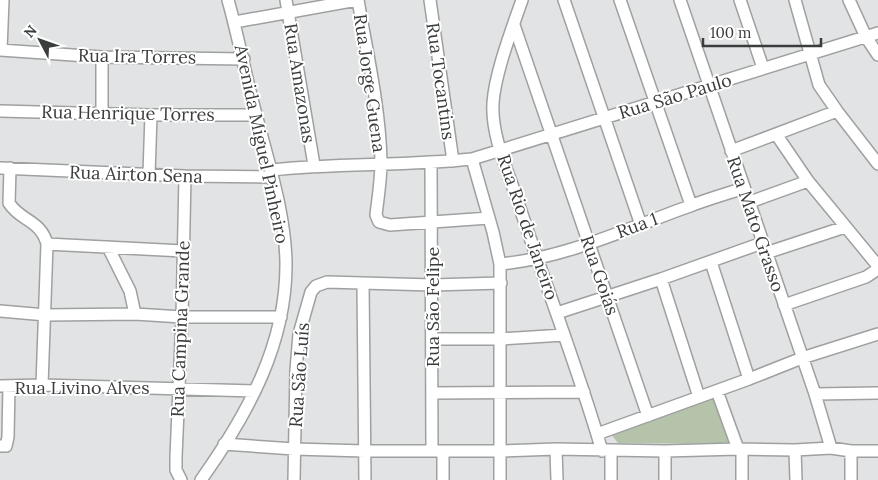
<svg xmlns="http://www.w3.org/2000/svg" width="878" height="480" viewBox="0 0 878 480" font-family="Lora,serif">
  <rect width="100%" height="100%" fill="#e2e3e4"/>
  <path fill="#b4c3a9" d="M717,397L733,444L618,443L610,433Z"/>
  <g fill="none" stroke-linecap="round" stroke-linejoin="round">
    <defs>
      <path id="minor" d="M286,0L314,165
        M358,0C367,53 380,108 381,162C381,180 378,198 376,215L379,222L390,225L489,218
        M430,0L453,161
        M522,0C512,29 495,73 493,103C491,137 509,173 519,205C546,287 578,368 602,451
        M564,0L641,225
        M620,0L691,205
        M680,0L815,394L831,448
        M740,0L763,68
        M795,0L819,85L837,111L878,164
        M849,0L866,37L878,55
        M235,22L357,0
        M514,25L648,416
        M0,50L102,57L244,59
        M1,50L3,0
        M0,111L151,115H256
        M102,113V57
        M776,134L808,181L878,266
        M731,151L837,111
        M472,159L493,232L500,264V480
        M431,163L432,451
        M0,168L185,176L272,177
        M10,168L9,203C20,221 41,220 47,244L42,385
        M271,170C338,163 405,166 472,159L878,33
        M149,174L151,115
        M750,202L808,181
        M47,244L183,251
        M108,247L130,291L135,314
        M766,253L845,227
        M711,262L749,379
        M500,264C566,258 628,228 690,206C708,199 726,194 744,188
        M661,279L699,397
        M363,284L365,480
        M784,305L866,277L878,269
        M0,311L46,315L135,314L182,317H281
        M557,313L661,279L762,243
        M432,339H500L564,335
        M0,386L42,385L255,391
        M717,391L738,449
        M432,393L584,392
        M815,394L878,393
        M597,434L749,379L802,358L878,334
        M224,444L294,449L365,451H500L556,449L665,451L738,449L795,450L831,448L851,451H878
        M0,446H6L8,437L9,386
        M556,449L557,480
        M795,450L796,480
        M611,451V480
        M665,451V480
        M181,480L176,470V457L182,317L185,176
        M201,480C247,415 287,344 286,262C285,214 269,164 257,118C246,79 239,39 228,0
        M294,480L296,370L299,334L311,292L316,286L327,282L432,285L501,283
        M443,480V451
        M742,480V449
        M851,480V451"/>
    </defs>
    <use href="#minor" stroke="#9fa0a0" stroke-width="14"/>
    <use href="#minor" stroke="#fff" stroke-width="11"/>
  </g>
  <g text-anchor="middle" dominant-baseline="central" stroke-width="4" stroke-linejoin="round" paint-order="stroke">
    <g font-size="18" fill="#3b3c3c" stroke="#fff">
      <text transform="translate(137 56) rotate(1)">Rua Ira Torres</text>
      <text transform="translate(441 81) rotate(82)">Rua Tocantins</text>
      <text transform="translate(300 83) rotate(81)">Rua Amazonas</text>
      <text transform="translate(370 83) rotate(82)">Rua Jorge Guena</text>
      <text transform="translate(675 96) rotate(-17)">Rua São Paulo</text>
      <text transform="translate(128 113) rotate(1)">Rua Henrique Torres</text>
      <text transform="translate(262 144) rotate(78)">Avenida Miguel Pinheiro</text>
      <text transform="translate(136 174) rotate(2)">Rua Airton Sena</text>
      <text transform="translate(756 224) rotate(71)">Rua Mato Grasso</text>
      <text transform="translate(637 225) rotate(-20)">Rua 1</text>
      <text transform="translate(528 227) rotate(71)">Rua Rio de Janeiro</text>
      <text transform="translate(600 275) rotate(71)">Rua Goiás</text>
      <text transform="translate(432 307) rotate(-90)">Rua São Felipe</text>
      <text transform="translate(180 329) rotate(-88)">Rua Campina Grande</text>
      <text transform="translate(299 375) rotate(-86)">Rua São Luís</text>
      <text x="82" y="387">Rua Livino Alves</text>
    </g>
  </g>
  <g transform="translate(40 40) rotate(311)" stroke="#ffffff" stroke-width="4" paint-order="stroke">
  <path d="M0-4L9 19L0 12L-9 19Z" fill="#3b3c3c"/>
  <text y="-8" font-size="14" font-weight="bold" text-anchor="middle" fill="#3b3c3c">N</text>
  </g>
  <path d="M703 38v8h118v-8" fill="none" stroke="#3b3c3c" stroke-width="2.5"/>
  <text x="710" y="38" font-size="15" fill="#3b3c3c" stroke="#ffffff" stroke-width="4" paint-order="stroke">100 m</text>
</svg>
